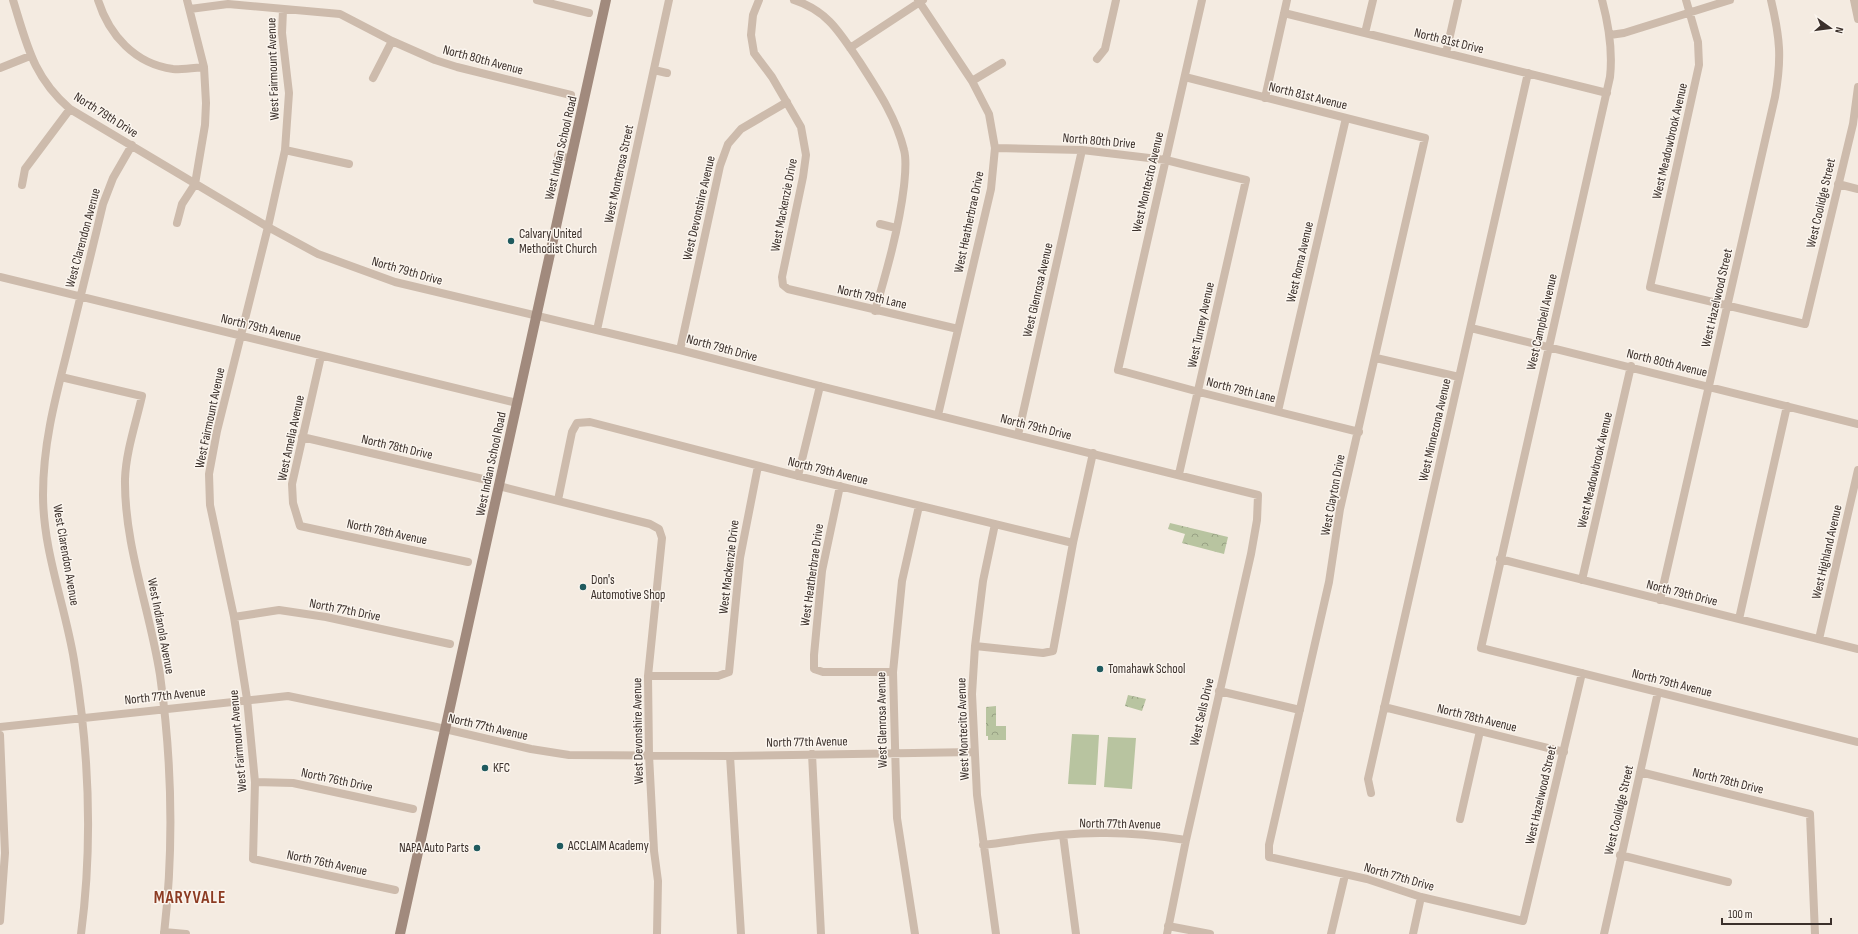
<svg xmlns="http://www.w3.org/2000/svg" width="1858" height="934" viewBox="0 0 1858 934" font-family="'Sofia Sans Condensed',sans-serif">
  <defs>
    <pattern id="park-crowns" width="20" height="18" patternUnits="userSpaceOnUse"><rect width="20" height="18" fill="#b8c4a0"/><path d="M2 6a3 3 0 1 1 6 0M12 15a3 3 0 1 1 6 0" fill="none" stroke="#97a083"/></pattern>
  </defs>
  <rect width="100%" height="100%" fill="#f4ebe1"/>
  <path fill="url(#park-crowns)" d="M1170,523L1228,537L1224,554L1182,543L1185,534L1168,529Z
    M1128,695L1146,699L1142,711L1125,706Z
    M996,706V726H1006V740H988V736H986V707Z"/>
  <path fill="#b8c4a0" d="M1072,734L1099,735L1096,785L1068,784Z
    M1108,737L1136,738L1132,789L1104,787Z"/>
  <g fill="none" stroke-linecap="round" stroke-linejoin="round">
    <path stroke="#cdbbac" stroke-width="8" d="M13,0C27,45 33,77 70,109L268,227L318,254L395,282L680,350L820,386L1258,495L1257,520L1251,554L1186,840L1167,934
      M98,0C109,35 135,64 173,69C183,70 194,68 204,67
      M537,0L589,13
      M759,0L753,15L751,35L754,53L772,77L801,127L806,155L803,177L782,277L783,285L788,289L958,329
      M794,0C828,11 840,33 859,61C877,89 896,117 904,150C907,161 905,175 904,186C899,228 887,270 875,311
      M918,0L972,81L989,114L995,148L991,189L938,415
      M1202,0L1118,370L1199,392L1359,432
      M1602,0C1609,26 1613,50 1610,77L1481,648L1858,742
      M1686,0L1698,42L1699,65L1650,287L1805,324L1853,124L1858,87
      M1854,0L1858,19
      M190,9L228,4L340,14L392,41L435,60L457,67L571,95
      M283,10L282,33L289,93L285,150L268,227L217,431L209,474L210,505L234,617L247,699L255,782L253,859L395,890
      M1284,13L1607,93
      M1365,33L1373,0
      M1610,35L1624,33L1730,0
      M850,48L923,0
      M1446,53L1458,0
      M1097,59L1105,49L1116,0
      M0,68L30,56
      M654,70L667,73
      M1185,77L1425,138L1340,509L1329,582L1269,845V857L1367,879L1421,897L1523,921L1582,673
      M373,78L392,41
      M972,81L1002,63
      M1265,98L1287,0
      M995,148L1082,150L1166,160L1246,180L1179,474
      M285,150L349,164
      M558,155L572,159
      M1838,184L1858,189
      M22,185L25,169L70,109
      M177,223L182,204L195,184L205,125L206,103L204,67L187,0
      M880,224L896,228
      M0,277L517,403
      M1471,328L1858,424
      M597,330L669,0
      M680,350L720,166L728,144L741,129L787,102
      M321,356L292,484L293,503L300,526L468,562
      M1376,358L1459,377
      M61,377L142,396C136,423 126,451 125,479C124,545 150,610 160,675C172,761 174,848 164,934
      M1278,411L1346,118
      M1018,435L1082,150
      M302,437L487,480
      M798,476L820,386
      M499,486L650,524L659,529L662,538L648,676L649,755L654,851L658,881L657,934
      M840,486L822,571L814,655V669L823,672H893
      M558,500L572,432L577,423L590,422L798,476L1073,543
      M995,524L983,581L975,646L972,694L977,795L996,934
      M1500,559L1858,649
      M1582,580L1631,366
      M1660,600L1775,97C1782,58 1780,38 1771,0
      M234,617L279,610L326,617L450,644
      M1739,619L1787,406
      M1819,639L1858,470
      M975,646L1043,653L1053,651L1073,543L1093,453
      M648,676H718L729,672L740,558L758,466
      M1219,691L1300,710
      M1384,707L1564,752
      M0,727L288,696L432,726L531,749L569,755L730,756L974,752
      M0,735L5,853L0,921
      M812,754L821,934
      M730,756L741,934
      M1640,772L1810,814L1815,934
      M255,782L293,783L413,809
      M1371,793L1368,779L1528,73
      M1460,819L1480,731
      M1063,835L1076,934
      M983,845C1024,840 1065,832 1107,833C1133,833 1160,836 1186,840
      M1620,855L1728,882
      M1168,926L1210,934
      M164,932L186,934
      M81,934C93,843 89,750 74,660C65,605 43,551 43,495C43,446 54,403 66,356C78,306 91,255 103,204L113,178L132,145
      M915,934L897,818L893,672L902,581L919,506
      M1331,934L1345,875
      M1413,934L1421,897
      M1604,934L1658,692"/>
    <path stroke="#a18a7d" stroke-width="10" d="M400,934L606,0"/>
  </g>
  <g fill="#1f5a5e" stroke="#fbf5ee" stroke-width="1.5">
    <circle cx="511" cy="241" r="4"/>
    <circle cx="583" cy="587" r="4"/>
    <circle cx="1100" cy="669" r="4"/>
    <circle cx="485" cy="768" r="4"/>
    <circle cx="560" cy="846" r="4"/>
    <circle cx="477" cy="848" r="4"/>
  </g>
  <g text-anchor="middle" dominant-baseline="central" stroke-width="3" stroke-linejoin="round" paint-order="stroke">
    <g font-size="13" fill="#3b302b" stroke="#fbf5ee">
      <text transform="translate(1449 41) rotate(14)">North 81st Drive</text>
      <text transform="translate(483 60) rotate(15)">North 80th Avenue</text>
      <text transform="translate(273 69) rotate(-92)">West Fairmount Avenue</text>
      <text transform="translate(1308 96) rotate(14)">North 81st Avenue</text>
      <text transform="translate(106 115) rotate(32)">North 79th Drive</text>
      <text transform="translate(1099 141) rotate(5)">North 80th Drive</text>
      <text transform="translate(1670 141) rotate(-77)">West Meadowbrook Avenue</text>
      <text transform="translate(561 148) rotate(-77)">West Indian School Road</text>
      <text transform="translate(619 174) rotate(-78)">West Monterosa Street</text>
      <text transform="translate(1148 182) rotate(-77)">West Montecito Avenue</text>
      <text transform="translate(1821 203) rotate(-77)">West Coolidge Street</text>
      <text transform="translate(784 205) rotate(-79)">West Mackenzie Drive</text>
      <text transform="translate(699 208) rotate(-77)">West Devonshire Avenue</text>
      <text transform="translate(969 222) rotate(-78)">West Heatherbrae Drive</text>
      <text transform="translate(83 238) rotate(-75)">West Clarendon Avenue</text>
      <text transform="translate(1300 262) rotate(-77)">West Roma Avenue</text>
      <text transform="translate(407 271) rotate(16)">North 79th Drive</text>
      <text transform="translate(1038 290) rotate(-77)">West Glenrosa Avenue</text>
      <text transform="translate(872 297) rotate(13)">North 79th Lane</text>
      <text transform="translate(1717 298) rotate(-77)">West Hazelwood Street</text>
      <text transform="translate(1542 322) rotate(-77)">West Campbell Avenue</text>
      <text transform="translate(1201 325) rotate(-78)">West Turney Avenue</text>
      <text transform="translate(261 328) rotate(14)">North 79th Avenue</text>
      <text transform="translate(722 348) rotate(15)">North 79th Drive</text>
      <text transform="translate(1667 363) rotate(14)">North 80th Avenue</text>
      <text transform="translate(1241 390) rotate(14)">North 79th Lane</text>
      <text transform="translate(210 418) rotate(-78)">West Fairmount Avenue</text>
      <text transform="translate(1036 427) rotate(14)">North 79th Drive</text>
      <text transform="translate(1435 430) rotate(-77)">West Minnezona Avenue</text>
      <text transform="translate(291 438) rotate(-78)">West Amelia Avenue</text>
      <text transform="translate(397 447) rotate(13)">North 78th Drive</text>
      <text transform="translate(491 464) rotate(-78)">West Indian School Road</text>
      <text transform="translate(1595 470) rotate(-77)">West Meadowbrook Avenue</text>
      <text transform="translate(828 471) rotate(14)">North 79th Avenue</text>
      <text transform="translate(1333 495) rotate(-79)">West Clayton Drive</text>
      <text transform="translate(387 532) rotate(12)">North 78th Avenue</text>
      <text transform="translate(1827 552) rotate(-77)">West Highland Avenue</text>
      <text transform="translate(66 555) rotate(80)">West Clarendon Avenue</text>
      <text transform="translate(729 567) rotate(-83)">West Mackenzie Drive</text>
      <text transform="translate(812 575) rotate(-82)">West Heatherbrae Drive</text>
      <text transform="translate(1682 593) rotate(14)">North 79th Drive</text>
      <text transform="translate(345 610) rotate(11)">North 77th Drive</text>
      <text transform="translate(161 626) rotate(79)">West Indianola Avenue</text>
      <text transform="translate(1672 683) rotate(14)">North 79th Avenue</text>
      <text transform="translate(165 696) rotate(-6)">North 77th Avenue</text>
      <text transform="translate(1202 712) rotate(-77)">West Sells Drive</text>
      <text transform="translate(1477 718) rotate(14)">North 78th Avenue</text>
      <text transform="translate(882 720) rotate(-91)">West Glenrosa Avenue</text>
      <text transform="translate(488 727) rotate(13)">North 77th Avenue</text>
      <text transform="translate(963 729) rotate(-92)">West Montecito Avenue</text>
      <text transform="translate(638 731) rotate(-91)">West Devonshire Avenue</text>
      <text transform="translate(238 741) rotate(-95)">West Fairmount Avenue</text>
      <text transform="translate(807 742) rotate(-1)">North 77th Avenue</text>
      <text transform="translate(337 780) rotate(12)">North 76th Drive</text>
      <text transform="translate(1728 781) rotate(14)">North 78th Drive</text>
      <text transform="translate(1541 795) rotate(-77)">West Hazelwood Street</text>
      <text transform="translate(1619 810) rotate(-77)">West Coolidge Street</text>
      <text transform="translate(1120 824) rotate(1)">North 77th Avenue</text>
      <text transform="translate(327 863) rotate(12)">North 76th Avenue</text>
      <text transform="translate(1399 877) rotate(16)">North 77th Drive</text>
    </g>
    <g font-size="13" fill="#3b302b" stroke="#fbf5ee" text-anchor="start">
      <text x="519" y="234">Calvary United<tspan x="519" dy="15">Methodist Church</tspan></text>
      <text x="591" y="580">Don's<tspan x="591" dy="15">Automotive Shop</tspan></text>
      <text x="1108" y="669">Tomahawk School</text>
      <text x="493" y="768">KFC</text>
      <text x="568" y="846">ACCLAIM Academy</text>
      <text x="469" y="848" text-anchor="end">NAPA Auto Parts</text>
    </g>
    <g font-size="17" font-weight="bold" letter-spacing="1" fill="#8c3b22" stroke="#fbf5ee">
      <text x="190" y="898">MARYVALE</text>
    </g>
  </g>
  <g transform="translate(1830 28) rotate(104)" stroke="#fbf5ee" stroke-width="3" paint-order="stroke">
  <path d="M0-3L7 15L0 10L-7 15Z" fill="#3b302b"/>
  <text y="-6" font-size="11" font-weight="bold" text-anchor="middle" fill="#3b302b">N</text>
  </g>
  <path d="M1722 918v6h109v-6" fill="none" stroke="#3b302b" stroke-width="2"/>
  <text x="1728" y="918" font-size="12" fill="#3b302b" stroke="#fbf5ee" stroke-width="3" paint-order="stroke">100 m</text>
</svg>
